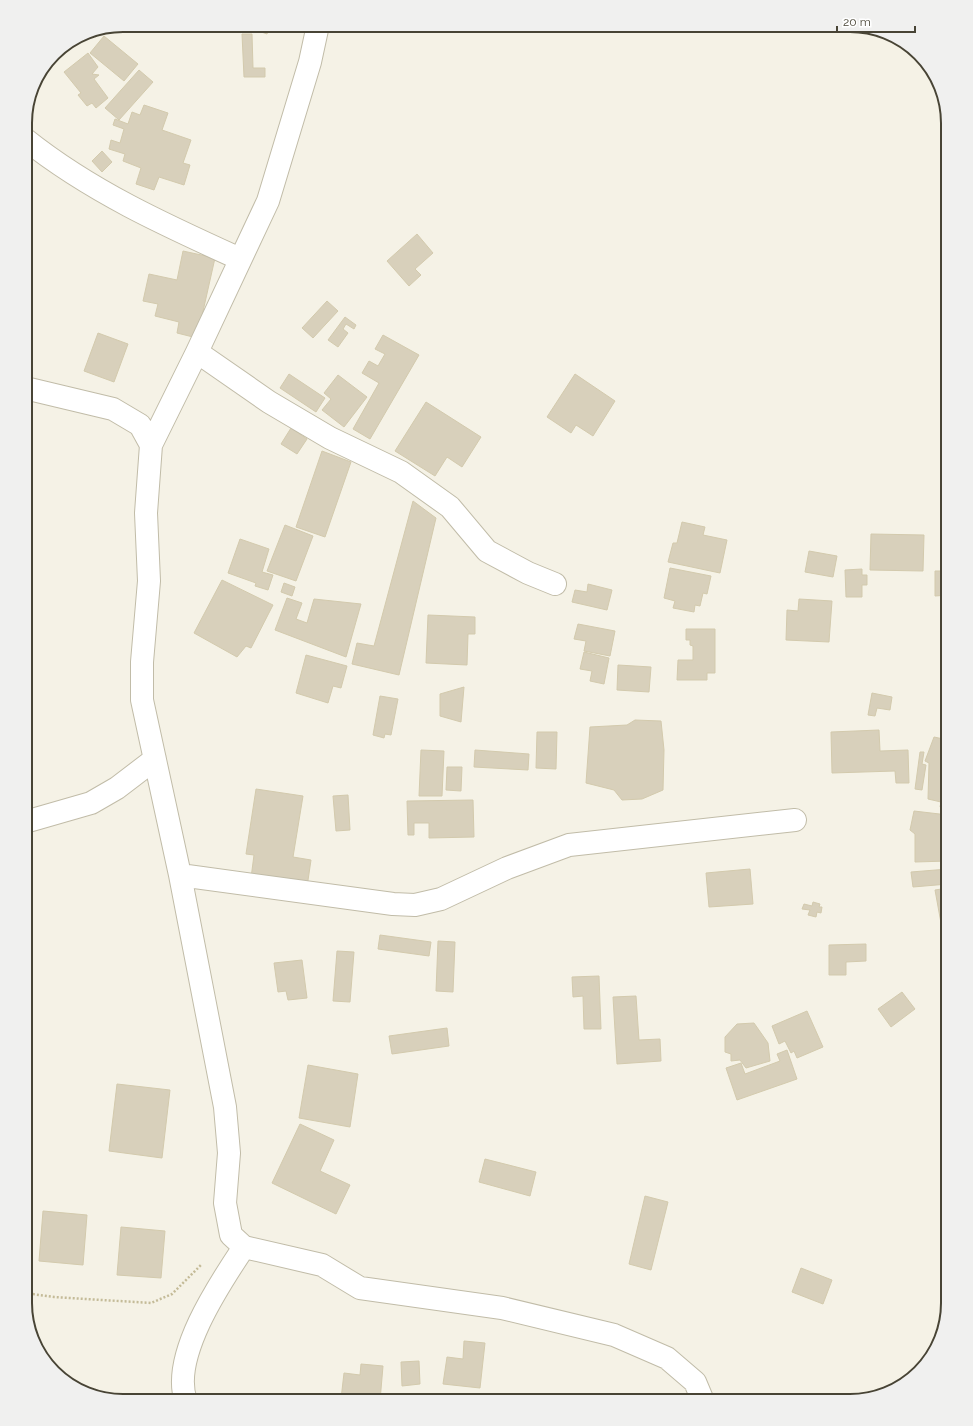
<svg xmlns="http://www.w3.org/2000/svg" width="973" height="1426" viewBox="0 0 973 1426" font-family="Raleway,sans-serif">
  <rect width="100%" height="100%" fill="#f5f2e6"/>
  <path fill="#d8d0bb" stroke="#d3caad" d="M242,25H270L267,34Z
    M242,34H252L253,68H265V77H244Z
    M104,36L138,64L124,81L90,53Z
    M88,53L98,67L92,74L99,75L94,79L108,98L96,108L92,103L87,106L78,95L81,93L64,72Z
    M139,70L153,82L119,120L105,108Z
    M144,105L168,113L162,130L191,140L183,163L190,165L184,185L159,177L154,190L136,184L141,168L123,161L125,154L109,149L111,140L120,143L124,129L113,125L115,119L128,124L132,112L140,115Z
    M102,151L112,162L102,172L92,161Z
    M417,234L433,253L415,269L421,275L409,286L387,261Z
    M183,251L215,258L197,338L177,333L179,322L155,316L158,304L143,301L149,274L177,280Z
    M327,301L338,311L313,338L302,328Z
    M345,317L356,325L354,329L346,324L343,329L348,333L338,347L328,340Z
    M98,333L128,344L114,382L84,371Z
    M383,335L419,355L370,439L353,429L379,383L362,373L369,361L378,366L385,354L375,349Z
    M289,374L325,398L316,412L280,388Z
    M575,374L615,401L593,436L576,425L571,433L547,417Z
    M338,375L367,397L344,427L322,410L331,399L324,393Z
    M426,402L481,437L462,467L447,457L435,476L395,451Z
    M291,428L307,439L297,454L281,444Z
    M322,451L351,462L325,537L296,527Z
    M413,501L436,518L399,675L352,664L357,643L374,646Z
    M682,522L705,527L703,535L727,540L720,573L668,562L673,543H677Z
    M285,525L313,536L296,581L267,571Z
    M871,534L924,535L923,571L870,570Z
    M240,539L269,549L262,572L273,575L268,590L255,586L256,583L228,573Z
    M809,551L837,556L833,577L805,572Z
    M670,568L711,576L707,594L703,593L700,606L695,605L694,612L673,608L675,601L664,598Z
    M862,569V575H867V585H862V597H846L845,570Z
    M935,571H948V595L935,596Z
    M222,580L273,605L251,648L246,646L237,657L194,633Z
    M284,583L295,587L292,596L281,592Z
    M588,584L612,590L607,610L572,602L575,590L587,592Z
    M287,598L302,603L296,619L307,623L314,599L361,604L346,657L275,630Z
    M799,599L832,601L829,642L786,640L787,610L798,611Z
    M428,615L475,617V634H468L467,665L426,663Z
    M578,624L615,631L610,656L584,651L586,641L574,639Z
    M686,629H715V673H707V680H677L678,660H693V646L690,645V640H686Z
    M584,652L609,658L604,684L590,681L592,671L580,669Z
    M306,655L347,666L341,688L333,686L328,703L296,693Z
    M618,665L651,667L649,692L617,690Z
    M464,687L461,722L440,716V694Z
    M872,693L892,697L890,710L877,708L875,716L868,715Z
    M380,696L398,699L391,735L385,734L384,738L373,735Z
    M635,720L661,721L664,750L663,790L642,799L622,800L614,790L586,783L590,727L627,725Z
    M879,730L880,751L908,750L909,783H896L895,771L832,773L831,732Z
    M537,732H557L556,769L536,768Z
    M934,737L948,740V808L940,807L941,802L928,799L929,763L925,761Z
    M421,750L444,751L442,796H419Z
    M475,750L529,754L528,770L474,767Z
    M920,752H924L922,764L926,765L922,790L915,789Z
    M447,767H462L461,791L446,790Z
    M256,789L303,796L293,857L311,860L307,887L251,878L254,855L246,854Z
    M348,795L350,830L336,831L333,796Z
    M473,800L474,837L429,838V823H414V835H408L407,801Z
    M914,811L948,815V861L915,862V834L910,830Z
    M750,869L753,904L709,907L706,873Z
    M948,869V884L913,887L911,872Z
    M948,888V921L941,923L935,890Z
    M813,902L820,904L819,907H822L821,913L817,912L816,917L808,915L810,910L802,909L804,904L812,906Z
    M380,935L431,942L429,956L378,949Z
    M438,941L455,942L453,992L436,991Z
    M866,944V961L846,962V975H829V945Z
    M337,951L354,952L350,1002L333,1001Z
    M302,960L307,998L288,1000L286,991L278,992L274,963Z
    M599,976L601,1029H584L583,996L573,997L572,977Z
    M902,992L915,1009L891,1027L878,1009Z
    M636,996L639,1040L660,1039L661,1061L617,1064L613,997Z
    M807,1011L823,1047L797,1058L794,1051L791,1053L785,1041L779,1044L772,1026Z
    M754,1023L768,1043L770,1061L746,1068L740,1060L731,1061V1054L725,1052V1037L737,1024Z
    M447,1028L449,1046L392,1054L389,1036Z
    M787,1050L797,1079L737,1100L726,1068L741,1063L745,1074L780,1061L777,1054Z
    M308,1065L358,1074L350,1127L299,1118Z
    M117,1084L170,1090L162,1158L109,1151Z
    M300,1124L334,1140L320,1171L350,1185L336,1214L272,1183Z
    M485,1159L536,1172L530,1196L479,1182Z
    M645,1196L668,1202L651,1270L629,1264Z
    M43,1211L87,1215L83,1265L39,1261Z
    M121,1227L165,1231L161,1278L117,1275Z
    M801,1268L832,1280L823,1304L792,1292Z
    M464,1341L485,1343L480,1388L443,1384L447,1357L463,1359Z
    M419,1361L420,1384L402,1386L401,1362Z
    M361,1364L383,1366L380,1401L341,1399L344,1373L360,1375Z"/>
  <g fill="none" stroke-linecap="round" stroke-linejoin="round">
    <defs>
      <path id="minor" d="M318,25L310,62L268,201L197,352L151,445L146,513L149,581L142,662V700L180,875L225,1107L229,1153L225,1203L231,1235L244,1247L322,1265L360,1288L502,1308L614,1335L667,1358L695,1382L703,1401
        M25,139C90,191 165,225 240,259
        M197,352L269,402L330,438L401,472L450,507L487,551L528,573L555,584
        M25,388L113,409L140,425L151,445
        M25,822L91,803L117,788L155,759
        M180,875L393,904L415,905L441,899L507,868L569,845L795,820
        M186,1401C170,1357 220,1283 244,1247"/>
    </defs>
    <use href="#minor" stroke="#c1bca8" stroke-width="24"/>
    <path stroke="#c4bb98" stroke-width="2.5" stroke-dasharray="2 2" stroke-linecap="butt" d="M25,1293L54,1297L151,1303L172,1294L202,1264"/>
    <use href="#minor" stroke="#fff" stroke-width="22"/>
  </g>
  <path d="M0 0H973V1426H0ZM123 32H850A91 91 0 0 1 941 123V1303A91 91 0 0 1 850 1394H123A91 91 0 0 1 32 1303V123A91 91 0 0 1 123 32Z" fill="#f0f0ef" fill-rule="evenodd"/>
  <path fill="none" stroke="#484435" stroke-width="2" d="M123 32H850A91 91 0 0 1 941 123V1303A91 91 0 0 1 850 1394H123A91 91 0 0 1 32 1303V123A91 91 0 0 1 123 32Z"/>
  <path d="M837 26v6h78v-6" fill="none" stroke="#484435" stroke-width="2"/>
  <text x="843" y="26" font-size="12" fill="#484435" stroke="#ffffff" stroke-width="3" paint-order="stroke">20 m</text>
</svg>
